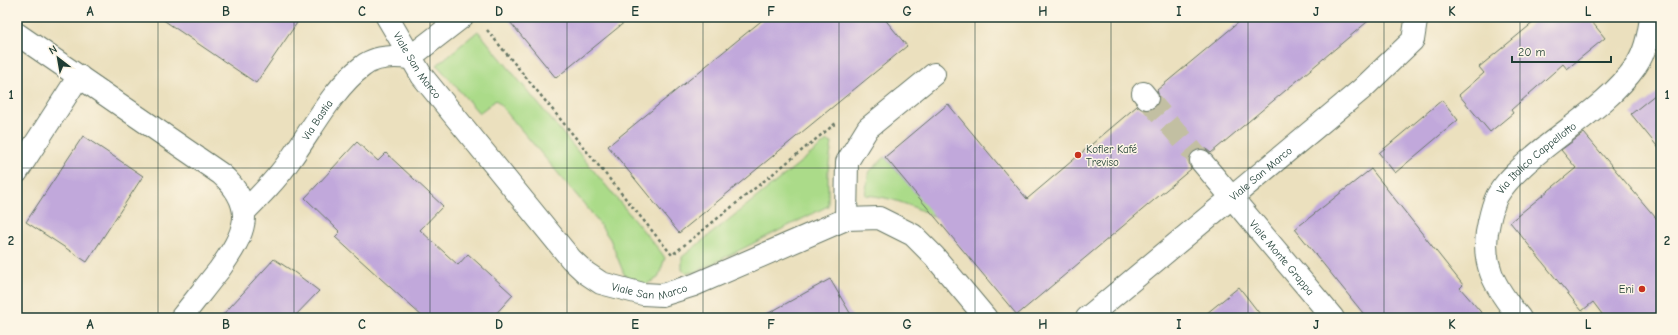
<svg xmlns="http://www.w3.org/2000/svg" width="1678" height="335" viewBox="0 0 1678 335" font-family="'Comic Neue',sans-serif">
  <rect width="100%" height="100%" fill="#fcf5e5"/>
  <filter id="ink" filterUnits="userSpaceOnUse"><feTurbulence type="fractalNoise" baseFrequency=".025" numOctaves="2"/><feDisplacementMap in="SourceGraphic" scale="8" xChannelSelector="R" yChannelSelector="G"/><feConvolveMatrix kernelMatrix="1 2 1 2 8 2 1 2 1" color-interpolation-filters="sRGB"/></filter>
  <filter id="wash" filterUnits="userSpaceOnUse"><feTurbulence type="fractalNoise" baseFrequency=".012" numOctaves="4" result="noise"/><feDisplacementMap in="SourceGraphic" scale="16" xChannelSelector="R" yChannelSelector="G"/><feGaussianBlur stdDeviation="0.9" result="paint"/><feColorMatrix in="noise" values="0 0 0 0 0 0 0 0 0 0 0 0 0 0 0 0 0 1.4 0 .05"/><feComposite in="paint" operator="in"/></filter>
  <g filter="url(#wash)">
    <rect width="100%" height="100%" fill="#ebe0be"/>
    <path fill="#abdb89" stroke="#658c5e" d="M478,31L661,252L665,258L658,278L645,285L633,283L624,274L610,239L590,211L496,100L479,113L437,65Z
      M827,141L832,143L828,171V206L696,272L687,273L682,270V257Z
      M885,157L937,218C913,206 892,197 865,195L869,172Z"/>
    <g id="blocks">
      <path fill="#c1a8db" d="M159,17H301L256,83Z
        M506,17H631L556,78Z
        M766,17H883L907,46L679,233L608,146Z
        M1245,17H1373L1211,153L1206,149H1199L1193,152L1189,156V163L1191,169L1017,315L885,157L948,104L1027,199L1137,106L1143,110H1148L1155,107L1159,102V97L1157,90Z
        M1540,17H1588L1605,38L1567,69L1563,64L1511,110L1513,113L1490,132L1459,95L1484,73L1479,67Z
        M1661,90V151L1631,114Z
        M1442,100L1458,120L1395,173L1379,153Z
        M1584,133L1661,224V318H1605L1593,302L1582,311L1510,222L1576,168L1561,150Z
        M83,136L143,176L87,262L26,222Z
        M357,142L378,161L386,153L443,206L420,230L458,265L468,254L513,295L492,318H424L335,237L340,232L305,198Z
        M1371,169L1463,285L1460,288L1486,318H1367L1295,229Z
        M274,259L294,272L319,291L293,318H220Z
        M830,279L853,318H760Z
        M1239,287L1263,318H1201Z"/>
    </g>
  </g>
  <g filter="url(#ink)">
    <use href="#blocks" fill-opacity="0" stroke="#667664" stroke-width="1"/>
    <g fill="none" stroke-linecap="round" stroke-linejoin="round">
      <path stroke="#c2bfa2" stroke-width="22" stroke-dasharray="22 11" stroke-linecap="butt" d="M1147,98L1201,161"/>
      <defs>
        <g id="minor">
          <path id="s1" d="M387,17L422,76L571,259L586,273L601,283L643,294L662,295L694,285L846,219L879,218L913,235L934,256L986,318"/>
          <path d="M17,34L221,174C259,208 244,235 219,270C206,286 194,302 181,318"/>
          <path d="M409,58L462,17"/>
          <path d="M1143,93L1147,98"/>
          <path id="s2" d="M1201,161L1333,318"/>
          <path d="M17,172L79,76"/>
          <path id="s3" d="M244,212C260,196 277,179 290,160C312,130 333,88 363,66C376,56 393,56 409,58"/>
          <path d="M846,219L847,162L868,128L934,74"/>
          <path id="s4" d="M1087,318L1362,89L1413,40L1416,21L1415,17"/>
          <path id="s5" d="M1520,318C1495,288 1479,262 1489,222C1491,213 1493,204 1497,196C1504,184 1513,175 1523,166C1559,132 1607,107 1636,66C1646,51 1649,34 1651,17"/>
        </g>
      </defs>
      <use href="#minor" stroke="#667664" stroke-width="24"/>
      <path stroke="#667664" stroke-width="2.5" stroke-dasharray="3 3" stroke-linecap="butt" d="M487,30L672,255L836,123"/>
      <use href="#minor" stroke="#fff" stroke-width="22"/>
    </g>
  </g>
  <path fill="none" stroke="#1f3d34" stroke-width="1" stroke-opacity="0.55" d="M158,17V318M294,17V318M430,17V318M567,17V318M703,17V318M839,17V318M975,17V318M1111,17V318M1248,17V318M1384,17V318M1520,17V318M17,168H1661"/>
  <g fill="#c8321e" stroke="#fcf5e5" stroke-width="1.5">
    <circle cx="1078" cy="155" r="4"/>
    <circle cx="1642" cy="289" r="4"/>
  </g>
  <g text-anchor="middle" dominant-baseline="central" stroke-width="3" stroke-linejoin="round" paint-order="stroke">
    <g font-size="11" fill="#1f3d34" stroke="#fcf5e5">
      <text stroke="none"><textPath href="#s1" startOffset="57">Viale San Marco</textPath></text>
      <text stroke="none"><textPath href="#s3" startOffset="118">Via Bastia</textPath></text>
      <text stroke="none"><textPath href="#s5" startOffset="188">Via Italico Cappellotto</textPath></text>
      <text stroke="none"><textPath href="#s4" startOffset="226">Viale San Marco</textPath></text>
      <text stroke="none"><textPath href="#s2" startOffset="126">Viale Monte Grappa</textPath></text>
      <text stroke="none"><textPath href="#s1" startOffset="393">Viale San Marco</textPath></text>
    </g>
    <g font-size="11" fill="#1f3d34" stroke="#fcf5e5" text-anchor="start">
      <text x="1086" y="149">Kofler Kafé<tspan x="1086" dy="13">Treviso</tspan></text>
      <text x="1634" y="289" text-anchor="end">Eni</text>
    </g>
  </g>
  <rect width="1678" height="335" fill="none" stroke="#fcf5e5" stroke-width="44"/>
  <g transform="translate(58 58) rotate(329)" stroke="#fcf5e5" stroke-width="3" paint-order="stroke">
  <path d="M0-3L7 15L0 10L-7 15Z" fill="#1f3d34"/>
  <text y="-6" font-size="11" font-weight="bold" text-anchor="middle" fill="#1f3d34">N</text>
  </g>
  <path d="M1512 56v6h99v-6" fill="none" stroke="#1f3d34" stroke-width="2"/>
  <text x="1518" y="56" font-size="12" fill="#1f3d34" stroke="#fcf5e5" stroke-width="3" paint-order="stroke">20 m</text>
  <rect x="22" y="22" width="1634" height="291" fill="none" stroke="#1f3d34" stroke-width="1.5"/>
  <g font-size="13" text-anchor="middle" font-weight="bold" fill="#1f3d34">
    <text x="90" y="16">A</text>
    <text x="226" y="16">B</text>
    <text x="362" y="16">C</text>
    <text x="499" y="16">D</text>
    <text x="635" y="16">E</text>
    <text x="771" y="16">F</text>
    <text x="907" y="16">G</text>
    <text x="1043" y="16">H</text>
    <text x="1179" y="16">I</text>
    <text x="1316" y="16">J</text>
    <text x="1452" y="16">K</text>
    <text x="1588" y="16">L</text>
    <text x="11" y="99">1</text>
    <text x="1667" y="99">1</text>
    <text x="11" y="245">2</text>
    <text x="1667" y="245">2</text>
    <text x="90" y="329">A</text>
    <text x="226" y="329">B</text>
    <text x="362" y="329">C</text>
    <text x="499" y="329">D</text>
    <text x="635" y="329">E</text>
    <text x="771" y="329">F</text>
    <text x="907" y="329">G</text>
    <text x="1043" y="329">H</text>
    <text x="1179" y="329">I</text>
    <text x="1316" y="329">J</text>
    <text x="1452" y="329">K</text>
    <text x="1588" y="329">L</text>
  </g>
</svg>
